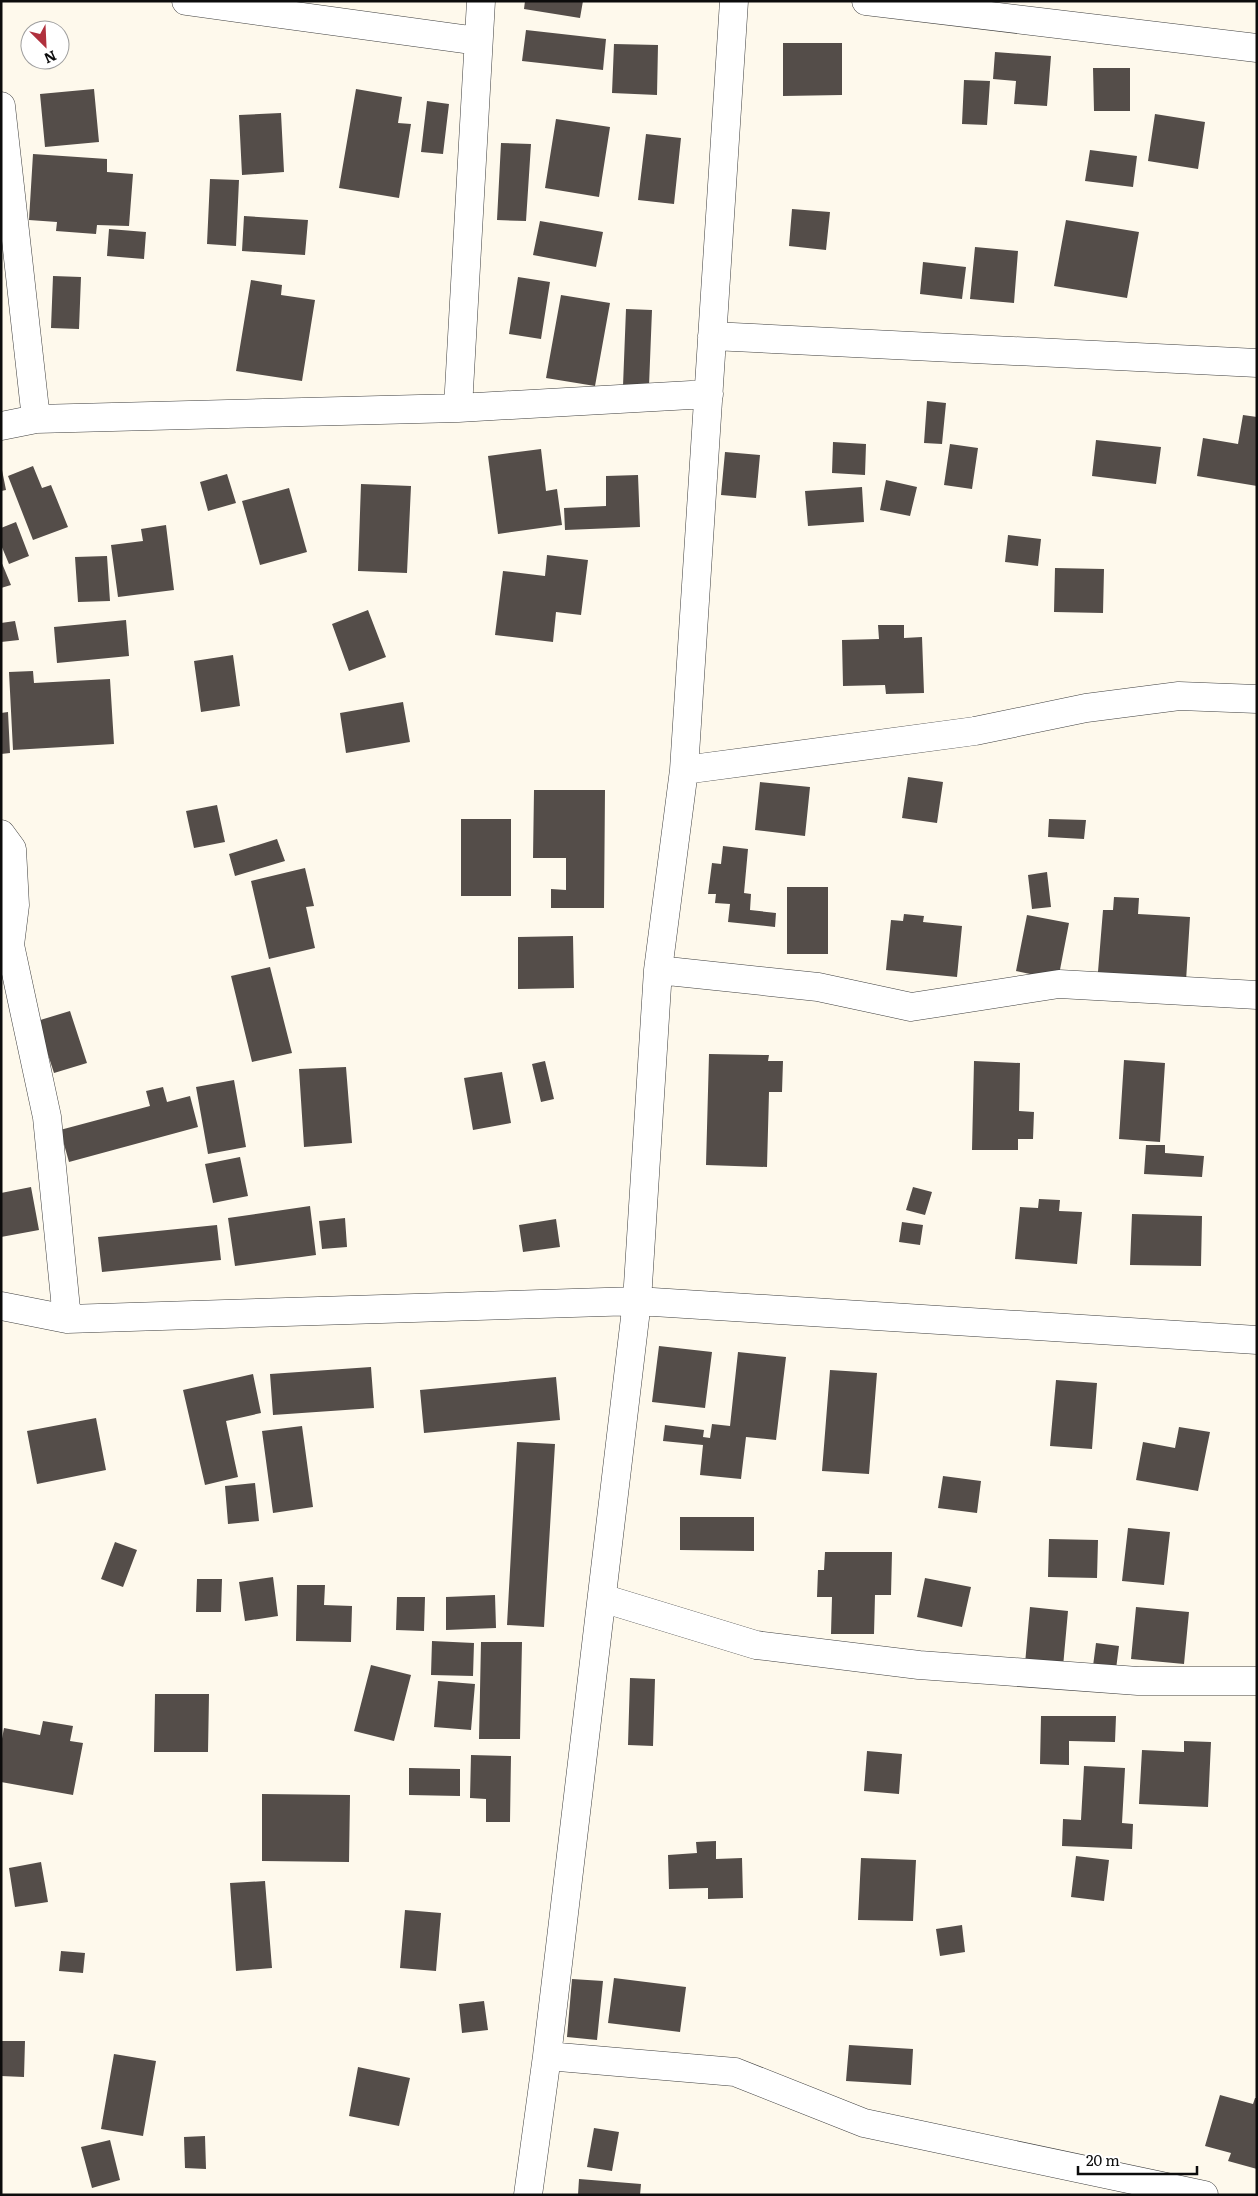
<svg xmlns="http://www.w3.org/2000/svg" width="1258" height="2196" viewBox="0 0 1258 2196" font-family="Literata,serif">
  <rect width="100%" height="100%" fill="#fef9ec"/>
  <path fill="#544d49" d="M525,1H583L580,18L524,9Z
    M526,30L606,39L603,70L522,61Z
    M783,43H842V95L783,96Z
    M614,44L658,45L657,95L612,93Z
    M995,52L1051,56L1047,106L1014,104L1016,81L993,79Z
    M1093,68H1130V111H1094Z
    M964,80L990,81L987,125L962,124Z
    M94,89L99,142L45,147L40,94Z
    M356,89L402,97L398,123L411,124L399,198L339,188Z
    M427,101L449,104L443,154L421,152Z
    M281,113L284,172L242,175L239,115Z
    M1155,114L1205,122L1198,169L1148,161Z
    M556,119L610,127L599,197L545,188Z
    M646,134L681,138L674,204L638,200Z
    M501,143L531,144L526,221L497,220Z
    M1090,150L1137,156L1133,187L1085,181Z
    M33,154L107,159V172L133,174L129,226L97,225L96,234L56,231L57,222L29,220Z
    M210,179L239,180L236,246L207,244Z
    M792,209L830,212L826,250L789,246Z
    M244,216L308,220L305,255L242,251Z
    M1066,220L1139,232L1127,298L1054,286Z
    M540,221L603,232L596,267L533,255Z
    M109,229L146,232L144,259L107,256Z
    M975,247L1018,251L1014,303L970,299Z
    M923,262L966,267L962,299L920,294Z
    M53,276L81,277L79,329L51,328Z
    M518,277L550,282L541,339L509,334Z
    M251,280L282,285L281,295L315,300L302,381L236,371Z
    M561,295L610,303L595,386L546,378Z
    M626,309L652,310L649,386H623Z
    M927,401L946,403L942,444L924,443Z
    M1243,415L1257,417V486L1197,476L1203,438L1238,444Z
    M1096,440L1161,447L1156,484L1092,476Z
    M833,442L866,444L865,475L832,473Z
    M950,444L978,448L972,489L944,485Z
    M541,449L546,491L557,489L562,525L498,534L488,456Z
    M725,452L760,455L756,498L721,495Z
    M33,466L42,488L51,485L68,527L33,540L8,476Z
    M2,470L6,490L1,491V471Z
    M227,474L236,503L208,511L200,482Z
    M638,475L640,527L565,530L564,508L606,506V476Z
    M886,480L917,487L910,516L880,510Z
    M361,484L411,486L407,573L358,571Z
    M862,487L864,522L808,526L805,491Z
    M289,488L307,552L260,565L242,501Z
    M16,522L29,556L9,564L1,545V528Z
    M166,525L174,590L118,597L111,545L143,541L141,529Z
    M1008,535L1041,539L1038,566L1005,562Z
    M547,555L588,560L581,615L556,612L553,642L495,635L503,571L545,576Z
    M107,556L110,601L78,602L75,557Z
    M1,561L11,585L1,588Z
    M1055,568L1104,569L1103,613L1054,612Z
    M368,610L386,657L349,671L332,624Z
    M126,620L129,656L57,663L54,627Z
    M15,621L19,640L1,642V623Z
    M878,625H904V638L922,637L924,693L886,694L885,685L843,686L842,640L879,639Z
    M233,655L240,706L201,712L194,661Z
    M33,671L34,683L110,679L114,744L13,750L9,672Z
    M403,702L410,742L346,753L340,713Z
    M8,712L10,753L1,754V713Z
    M908,777L943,782L937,823L902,818Z
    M760,782L810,787L805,836L755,830Z
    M534,790H605L604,908H551V889L566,890V858H533Z
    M217,805L225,842L194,848L186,811Z
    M461,819H511V896H461Z
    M1049,819L1086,820L1084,839L1048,837Z
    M277,839L285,861L235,876L229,854Z
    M723,846L748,849L744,893L751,894L750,910L776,913L775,927L728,922L730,904L715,903L716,894H708L712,863L721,864Z
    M305,868L314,906L306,907L315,948L269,959L251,881Z
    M1047,872L1051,907L1032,909L1028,875Z
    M787,887H828V954H787Z
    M1114,897L1139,898L1138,914L1190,917L1186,981L1097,984L1103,910H1113Z
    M904,914L924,916L923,922L962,926L957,977L886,970L891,920L903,921Z
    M1027,915L1069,923L1058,980L1016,971Z
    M573,936L574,988L518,989V937Z
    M270,967L292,1053L252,1062L231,976Z
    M70,1011L87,1063L54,1073L37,1021Z
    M709,1054L769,1055L768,1061H783L782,1092H769L767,1167L706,1165Z
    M1124,1060L1165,1063L1160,1142L1119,1139Z
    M545,1061L554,1099L541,1102L532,1064Z
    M974,1061L1020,1063L1019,1111L1034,1112L1033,1139H1018V1150H972Z
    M346,1067L352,1143L304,1147L299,1069Z
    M502,1072L511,1123L473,1130L464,1078Z
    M234,1080L246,1147L208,1154L196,1087Z
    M163,1087L167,1102L190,1096L198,1127L69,1162L60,1130L150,1106L146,1091Z
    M1146,1145H1165V1153L1204,1156L1202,1177L1144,1174Z
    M240,1157L248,1196L213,1203L205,1164Z
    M31,1187L39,1230L1,1237V1193Z
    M913,1187L932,1192L925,1215L906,1210Z
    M1039,1199L1060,1200L1059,1211L1082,1212L1077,1264L1015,1259L1020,1207L1038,1208Z
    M310,1206L316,1255L235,1266L228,1218Z
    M1132,1214L1202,1216L1201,1266L1130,1265Z
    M345,1218L347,1247L322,1249L319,1221Z
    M556,1219L560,1247L523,1252L519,1225Z
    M902,1222L923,1225L920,1245L899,1242Z
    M217,1225L221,1260L102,1272L98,1237Z
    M659,1346L712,1352L705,1408L652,1402Z
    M738,1352L786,1357L776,1440L746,1437L741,1479L700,1475L703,1445L663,1441L665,1425L704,1430L703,1437L710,1438L712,1424L730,1426Z
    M371,1367L374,1408L273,1415L270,1374Z
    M830,1370L877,1373L869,1474L822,1471Z
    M253,1374L261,1413L226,1421L238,1477L205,1485L183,1390Z
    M556,1377L560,1420L424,1433L420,1390Z
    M1056,1380L1097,1383L1092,1449L1050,1446Z
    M96,1418L106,1470L37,1484L27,1431Z
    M302,1426L313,1507L273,1513L262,1431Z
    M1179,1427L1210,1432L1198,1491L1136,1480L1143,1442L1175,1448Z
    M517,1442L555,1444L544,1627L507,1625Z
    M943,1476L981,1481L977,1513L938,1508Z
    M255,1483L259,1521L228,1524L225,1486Z
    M680,1517H754V1551L680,1550Z
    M1128,1528L1170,1532L1164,1585L1122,1581Z
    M1049,1539L1098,1540L1097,1578L1048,1577Z
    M115,1542L137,1550L123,1587L101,1579Z
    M825,1552H892L891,1595H875L874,1634H831L832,1597H817L818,1570H824Z
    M273,1577L278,1616L245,1621L239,1582Z
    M925,1578L971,1587L962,1627L917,1617Z
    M197,1579H222L221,1612H196Z
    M297,1585H325L324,1605L352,1606L351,1642L296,1641Z
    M495,1595L496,1628L446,1630V1597Z
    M397,1597H425L424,1631L396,1630Z
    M1030,1607L1068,1611L1063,1667L1025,1664Z
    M1136,1607L1189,1612L1184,1664L1131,1659Z
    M432,1641L474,1643L473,1676L431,1675Z
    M481,1642H522L520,1739H479Z
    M1096,1643L1119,1646L1116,1669L1093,1666Z
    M371,1665L411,1675L394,1741L354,1731Z
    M630,1678L655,1679L653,1746L628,1745Z
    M438,1681L475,1684L471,1730L434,1727Z
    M155,1694H209L208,1752H154Z
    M1041,1716H1116L1115,1742L1069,1741V1765L1040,1764Z
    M43,1721L73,1726L70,1741L83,1743L73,1795L1,1782V1744L4,1728L40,1735Z
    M1184,1741L1211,1742L1208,1807L1139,1804L1142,1750L1184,1752Z
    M867,1751L902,1754L899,1794L864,1791Z
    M471,1755L511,1756L510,1822H486V1799L470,1798Z
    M1084,1766L1125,1768L1122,1823L1133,1824L1132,1849L1062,1846L1063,1819L1081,1820Z
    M409,1768L460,1769V1796L409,1795Z
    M262,1794L350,1795L349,1862L262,1861Z
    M716,1841V1859L742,1858L743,1898L708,1899V1888L669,1889L668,1855L697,1853L696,1842Z
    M1076,1856L1109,1860L1104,1901L1071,1897Z
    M861,1858L916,1860L913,1921L858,1920Z
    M41,1862L48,1902L15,1907L9,1868Z
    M265,1881L272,1968L236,1971L230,1883Z
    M405,1910L441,1913L436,1971L400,1968Z
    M962,1925L965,1952L940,1956L936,1929Z
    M61,1951L85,1953L83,1973L59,1971Z
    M614,1978L686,1987L680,2032L608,2023Z
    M572,1979L603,1981L597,2040L567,2037Z
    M484,2001L488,2030L462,2033L459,2004Z
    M1,2041H25L24,2077L1,2076Z
    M849,2045L913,2049L911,2085L846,2081Z
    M114,2054L156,2061L143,2136L101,2129Z
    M358,2067L410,2078L399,2126L349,2116Z
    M1220,2095L1253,2104L1255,2098H1257V2169L1228,2161L1231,2153L1205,2146Z
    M594,2128L619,2132L612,2171L587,2167Z
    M205,2136L206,2169L185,2168L184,2137Z
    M110,2140L120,2180L92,2188L81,2147Z
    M579,2179L641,2184L640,2195H578Z"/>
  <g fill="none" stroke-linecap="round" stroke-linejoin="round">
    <defs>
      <path id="minor" d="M186,1L478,41
        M866,1L1257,48
        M1,106L36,419
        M712,336L1257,363
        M458,408L481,1
        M1,426L36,419L458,408L709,394
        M684,770L975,731L1086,708L1179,696L1257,699
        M1,834L12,849L15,905L10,945L47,1117L67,1319
        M658,970L818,987L911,1007L1059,984L1257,995
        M1,1306L67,1319L637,1301L1257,1340
        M602,1598L756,1645L919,1665L1138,1681H1257
        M547,2056L735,2072L864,2123L1204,2195
        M528,2195L547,2056L637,1301L658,970L684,770L734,1"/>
    </defs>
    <use href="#minor" stroke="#3f3f3f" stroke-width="29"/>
    <use href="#minor" stroke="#fff" stroke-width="28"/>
  </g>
  <rect width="1258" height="2196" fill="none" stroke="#0c0c0c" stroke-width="5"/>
  <g transform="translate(45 45) rotate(156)"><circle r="24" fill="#ffffff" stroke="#9e9e9e"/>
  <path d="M0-4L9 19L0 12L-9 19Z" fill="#b0303d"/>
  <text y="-8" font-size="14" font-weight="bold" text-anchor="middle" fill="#0c0c0c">N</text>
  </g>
  <path d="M1078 2166v8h119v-8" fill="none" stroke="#0c0c0c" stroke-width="2.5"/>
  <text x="1086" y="2166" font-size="15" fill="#0c0c0c" stroke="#ffffff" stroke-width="4" paint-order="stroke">20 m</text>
</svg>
